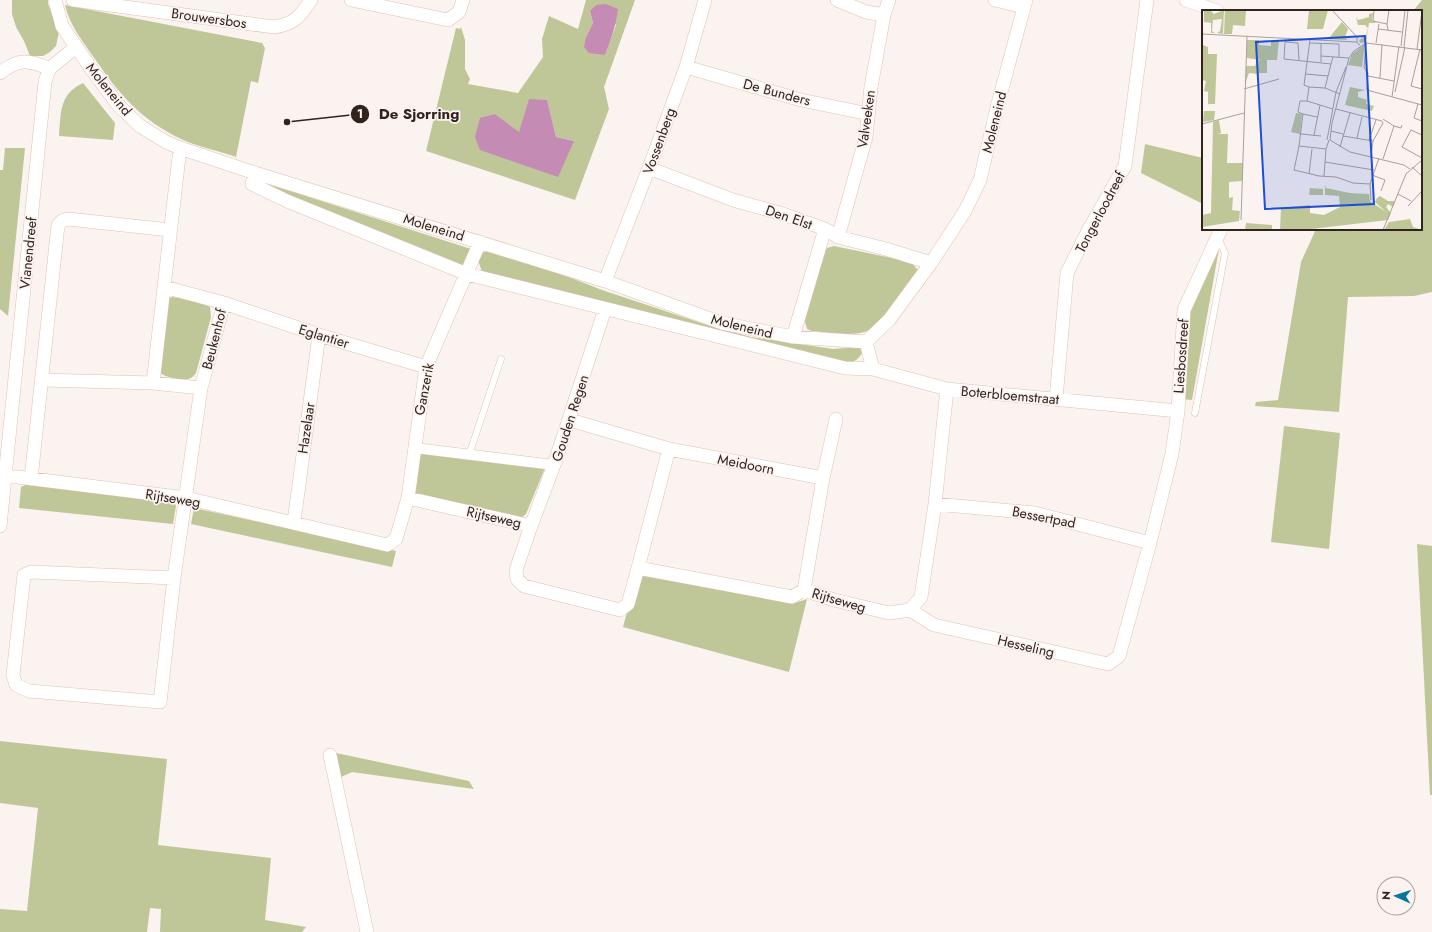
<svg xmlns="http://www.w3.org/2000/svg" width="1432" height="932" viewBox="0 0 1432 932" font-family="Jost,sans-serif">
  <rect width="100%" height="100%" fill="#fbf3ef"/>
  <path fill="#bfc799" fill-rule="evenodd" d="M12,0H48V4L59,32L56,46L50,52L43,56H30L24,41L16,27L12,14Z
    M586,0H635L604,87L609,109L575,200L426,151L456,28L460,29L461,27L465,40V69L470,79L468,84L518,93L543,57L542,39L549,16L578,29ZM590,11L616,25L605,55L586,37L593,23ZM547,101L556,137L574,141L475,137L495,114L519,133Z
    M1422,0H1432V292L1414,296L1348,297L1339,412L1255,406L1256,402L1278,400L1301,262L1316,229H1421V11H1413Z
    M65,5L262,43L265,48L258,83L251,81L236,157C220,151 195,146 181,139C140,119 120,95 95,59C83,42 70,26 65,5Z
    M83,83L115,123L113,140L59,136C61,113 59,94 83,83Z
    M1145,144L1203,158V204L1141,173Z
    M5,148H25L8,316L0,309V170H3Z
    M259,181L471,249L464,268L260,186Z
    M834,246L911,262L918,270C907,285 881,324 867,331C855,337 825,332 812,331L807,329L804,318L822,255L827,248Z
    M1218,247L1219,249L1192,400L1181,399L1191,302Z
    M495,248L602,290L701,323L751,337L833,349L860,347L863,352C857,360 855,363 845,362L482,272L478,260L481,253Z
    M171,297C184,298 198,301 210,307L211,317L196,373C194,376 192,378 188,379C181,381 164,377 159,372L166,301Z
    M1284,426L1340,433L1329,549L1271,542Z
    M417,452L545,468L526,514L520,519L414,493Z
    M27,484L174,500L176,506L173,524L19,508L21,487Z
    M194,508L396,551L392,567L191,524Z
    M1417,544L1432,546V795H1430Z
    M646,576L732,592L795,603L807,599L789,672L623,627L637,577Z
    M0,741L167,759L158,845L271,858L265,920L306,927L302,932H160L161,909L150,908L147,932H0V909L27,911L38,808L0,803Z
    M336,753L469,781L474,789L352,772L341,777Z"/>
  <path fill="#c48bb4" d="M606,4L618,9C616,25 611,40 605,55L589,53L584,47L586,37L593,23L590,11L596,5Z
    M529,99L547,100L556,137L574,141L558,177L480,150L475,137L480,118L495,114L519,132Z"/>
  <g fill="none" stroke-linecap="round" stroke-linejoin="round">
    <defs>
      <path id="service" d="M1195,413L1225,253L1218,238
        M469,455L501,359"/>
      <path id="pedestrian" d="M415,448L554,465"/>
      <path id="minor" d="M55,0L62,26L92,70L119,106L140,126L166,142L180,148L255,173L605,281L722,323L793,337L866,342L889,320L931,263L965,211L980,180L997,107L1026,0
        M73,0L274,27C295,24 300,16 311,0
        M351,0L448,20L459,12L463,0
        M837,0L866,12L884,15
        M995,0L1024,7
        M1186,0L1217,11
        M686,67L801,100L869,114
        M0,73C17,59 30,59 49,69
        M649,168L733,200L783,214L825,229L838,237L886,249L931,263
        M255,173L252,184L287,201L467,274L845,368L873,369
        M838,237L866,137L871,87L884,15L889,0
        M605,281L649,168L686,67L705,0
        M164,287L224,303L201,388L174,578L160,702L29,691L16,685L13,675L24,575L31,572L174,578
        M224,303L319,335L426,367
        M793,337L825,229
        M866,342L873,369L947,389L1178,411
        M42,380L153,383L201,388
        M153,383L180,148
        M947,389L935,504L921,597L910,610L934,625L1108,664L1119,656L1150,543L1172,454L1178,411L1184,310L1221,229
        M1056,399L1067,273L1088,231L1125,166L1147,0
        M570,420L669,449L823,478
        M5,476L17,477L186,498L387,545L396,539L408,498L531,526L516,570L517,579L524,586L620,610L628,604L638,568L792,597L804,590L834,600L889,613L910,610
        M31,479L58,225L62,221L68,219L170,230
        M408,498L426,367L480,242
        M935,504L1035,513L1150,543
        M294,522L319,335
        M0,526L45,82L49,69L76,47
        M531,526L554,465L605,309
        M638,568L669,449
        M804,590L823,478L836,419
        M330,755L367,932"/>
    </defs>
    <use href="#service" stroke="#e4c0af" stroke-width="7"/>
    <use href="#pedestrian" stroke="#e4c0af" stroke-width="11"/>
    <use href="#minor" stroke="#e4c0af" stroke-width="14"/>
    <use href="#service" stroke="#fff" stroke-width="6"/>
    <use href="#pedestrian" stroke="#fff" stroke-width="10"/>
    <use href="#minor" stroke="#fff" stroke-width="13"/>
  </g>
  <g text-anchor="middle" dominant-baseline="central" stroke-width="3.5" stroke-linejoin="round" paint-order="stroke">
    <g font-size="14" fill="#31231d" stroke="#fbf3ef">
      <text transform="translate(209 18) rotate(8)">Brouwersbos</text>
      <text transform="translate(109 89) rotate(51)">Moleneind</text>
      <text transform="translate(777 92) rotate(15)">De Bunders</text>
      <text transform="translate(866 119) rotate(-82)">Valveeken</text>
      <text transform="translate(994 122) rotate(-76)">Moleneind</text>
      <text transform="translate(659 141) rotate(-70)">Vossenberg</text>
      <text transform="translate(1100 212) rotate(-62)">Tongerloodreef</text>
      <text transform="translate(789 217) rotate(19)">Den Elst</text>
      <text transform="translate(434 227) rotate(17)">Moleneind</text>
      <text transform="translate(28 253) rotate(-84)">Vianendreef</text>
      <text transform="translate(742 326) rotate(14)">Moleneind</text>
      <text transform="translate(324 336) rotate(17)">Eglantier</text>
      <text transform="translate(214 339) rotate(-76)">Beukenhof</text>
      <text transform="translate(1181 356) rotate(-86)">Liesbosdreef</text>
      <text transform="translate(424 389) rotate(-79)">Ganzerik</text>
      <text transform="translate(1010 395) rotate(5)">Boterbloemstraat</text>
      <text transform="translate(570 418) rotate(-72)">Gouden Regen</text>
      <text transform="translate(306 428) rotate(-82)">Hazelaar</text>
      <text transform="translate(746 464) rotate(11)">Meidoorn</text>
      <text transform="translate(173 498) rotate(9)">Rijtseweg</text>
      <text transform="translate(494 517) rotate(13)">Rijtseweg</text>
      <text transform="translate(1044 517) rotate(11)">Bessertpad</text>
      <text transform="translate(839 600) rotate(16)">Rijtseweg</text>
      <text transform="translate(1026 646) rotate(13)">Hesseling</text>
    </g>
  </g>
  <g transform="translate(1202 10)">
    <rect width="220" height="220" fill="#fbf3ef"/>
    <path d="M0,0H8L12,4L22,0L21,24L15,23L18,21L20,9L11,10L10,21L13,23H9V13L2,12V1ZM23,0H44L43,16L31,15L30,24H22ZM107,0H126L121,19H105ZM171,3L170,10L174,13H167L164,32L158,33L157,30L164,26L166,18L163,15H156L154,7L156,10L167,7V4ZM140,12L146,19L143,27L146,30L126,29ZM0,26L1,35L6,37V44H15L13,94H6V82L2,81L4,71L0,70ZM45,30H57V35L69,36V30H77L75,50H65V63H57V68L55,64L47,63L44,71V56H53L55,51L58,50L45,48ZM163,34L160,57L146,55L150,44ZM148,77L163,80L156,82V87L165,90L164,94L172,96L170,101L143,95ZM2,101H13L12,110L1,112ZM94,103L100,104L98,124L89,122ZM17,110L19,123L16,124H26L25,153H41L40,171L27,172V188L31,187L30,200L38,201L37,211L0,217V205L9,203L11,112ZM123,175L124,178L148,183L167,184L168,191L184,202L173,192L175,188L178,186L186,191H193L191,197L186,194L184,197L189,203L186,210L101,220H78L79,198L108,195V203L122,205L138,197L137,186L123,185ZM108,178L121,179V185H107ZM208,209L211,217L220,220H182L187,212ZM44,213L70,215V220H43Z" fill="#bfc799"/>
    <path fill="none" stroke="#aaa09b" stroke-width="1" d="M130,0L155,27V32M172,0L171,11L185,14L186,20M185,14L187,0M176,19L200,22M0,24L154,32L158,35M107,33L137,34V47M119,33V52M164,33L162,58L166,63M174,33L177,14M199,36L203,0M202,37L206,0M215,39L220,1M218,39L209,76L220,79M119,46L147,48M97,50L96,33L83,32L82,49L129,54L131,47M166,63L165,80L220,95M104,64L126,66M166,66L192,71M178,68L180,34M107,77L123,78L138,84M123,78L129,54M42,79L77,69M193,82L203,37M190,87L197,36M105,91L131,99M216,94L212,108L220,111M134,99L180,111M101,104L115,107M181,109L192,116L199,118L200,115M0,114L42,103M129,121L141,124M99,124L119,126M112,125L118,95M220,125L209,120L200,137L220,148M141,126L171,131M155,128L160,107M125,130L134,82L144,57M128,130L130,113L147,48L152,41L164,33L220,40M128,130L148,142L202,155L208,159M167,130L174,110M97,136L101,104L96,102L98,91H105L107,77L102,75L108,30M138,137L148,103M124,139L97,136L92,160L117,166L134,167L151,173L168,174M169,146L171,131L181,113L180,111M181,149L192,116M123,152L172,160M210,157L220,166M107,164L110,139M170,165L183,170L179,181M122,166L124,139L127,130M196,184L209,191M169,190L168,174L177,148M206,196L220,181M39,210L45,27M181,220L204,164L220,150"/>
    <path fill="#1d4ed8" fill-opacity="0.15" stroke="#1d4ed8" stroke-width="2" d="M163,26L172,194L63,199L54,32Z"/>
    <rect width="220" height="220" fill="none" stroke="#31231d" stroke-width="2"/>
  </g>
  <path fill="none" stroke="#31231d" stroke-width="1.5" d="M287 122L360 114"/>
  <g fill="#31231d" stroke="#fbf3ef" stroke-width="1.5">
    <circle cx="287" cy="122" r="4"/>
    <circle cx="360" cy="114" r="10"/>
  </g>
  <g font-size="12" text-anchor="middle" font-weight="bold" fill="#fff">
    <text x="360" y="118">1</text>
  </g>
  <g font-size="15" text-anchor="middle" font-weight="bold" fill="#31231d" stroke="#fbf3ef" stroke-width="3.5" stroke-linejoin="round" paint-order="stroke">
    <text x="419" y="119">De Sjorring</text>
  </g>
  <g transform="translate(1396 896) rotate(273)"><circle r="19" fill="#fbf3ef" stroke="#aaa09b"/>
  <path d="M0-3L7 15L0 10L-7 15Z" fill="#0676a0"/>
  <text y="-6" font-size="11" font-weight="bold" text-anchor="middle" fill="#31231d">N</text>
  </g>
</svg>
